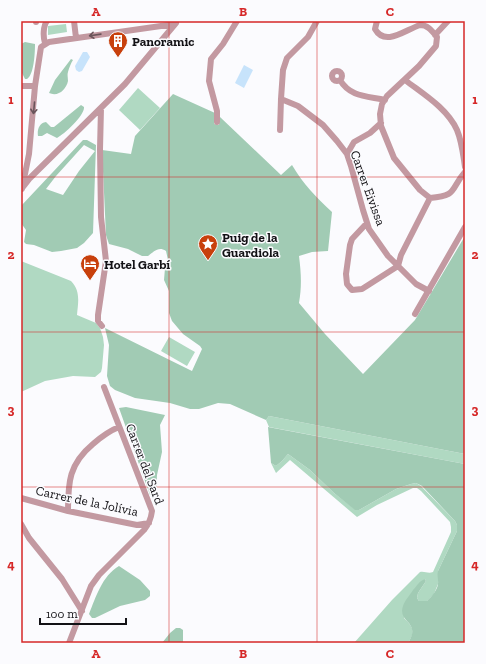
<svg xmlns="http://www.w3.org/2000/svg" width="486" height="664" viewBox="0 0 486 664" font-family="'Zilla Slab',serif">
  <rect width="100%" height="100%" fill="#fbfbfe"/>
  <path fill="#b0d9c2" d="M66,24L67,32L48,35V26Z
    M138,88L160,108L140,130L119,110Z
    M21,261L71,281C81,291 78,303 77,315L96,323L100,328L103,337L104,345L102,368L101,372L95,377L73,376L45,381L21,392Z
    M169,337L195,352L187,366L161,351Z
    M269,416L465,454V464L269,427L266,420Z
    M288,454L310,470L334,493L356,510H359L396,489L411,484L416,483L421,486L455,521L457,525V531L438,571V584L434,594L427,601H419L417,598L418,593L426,581L425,579L404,618C413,627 416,631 408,643H354L392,600L420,572C425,571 428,574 433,572L451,532V527L450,522L421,491L417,488H413L377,505L357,517L290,460L276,473L271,463L276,466L282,461Z"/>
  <path fill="#a1cbb4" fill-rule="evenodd" d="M25,42L35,44C35,53 34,75 27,79H25L21,71V44Z
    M71,59L73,60C71,63 69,68 68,72C67,75 68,78 68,81C66,90 58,97 49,93L55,80Z
    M173,94L215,113L214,124L219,125L220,117L281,175L292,165C303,184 316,197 332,212L328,251L312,252L299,256C301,272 302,286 299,303L325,334L363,374L415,320L465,236V454L269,416L266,420L230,404L218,403L199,409H190L170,403L135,398L115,390L110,386L107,376L109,345L105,328L192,371L202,349L200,346L183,334L172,321L169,313V291L164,280L165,268L168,260L166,251C158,246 154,252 148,256H142L128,249L109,244L106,235L102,150L131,154L135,136Z
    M81,105L84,107C85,115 65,134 57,138L47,133L42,136H38C37,130 39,123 46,122L51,127H54Z
    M83,140H87L96,145L93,233L84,243L77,248L61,251L52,252L34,245L26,244L24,242L26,230L21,223V206ZM84,145L95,151L79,171L63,195L46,189L56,176Z
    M126,407L165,415L160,425L162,452L157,475L156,494L150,495L119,408Z
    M268,427L465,464V643H408C422,621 397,623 403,606C405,600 410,595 413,590C417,586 419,581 425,579L426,581L418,593L417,598L419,601H427C432,596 439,589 438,581C438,577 437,575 438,571L457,531V525L455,521L422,486L416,483L411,484L396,489L359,510H355L334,493L310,470L288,454L282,461L276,466L271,463Z
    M119,566L140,580L150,591V596L145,600L120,606L95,618H92L89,614C96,597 102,576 119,566Z
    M176,628H180L183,630V643H162L170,633Z"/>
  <path fill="#c7e3fb" d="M83,52H87L90,57L82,71L79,72L76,70L75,66Z
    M244,65L253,70L244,88L235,83Z"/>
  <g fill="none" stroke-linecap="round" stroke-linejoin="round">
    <path stroke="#c399a1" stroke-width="6" d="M36,21V22
      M74,21L76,38
      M377,21L375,29C385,47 405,30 420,25C428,25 432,31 437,37L436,46L419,66L387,96L382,104L380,114L381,126L394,158L420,190L430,198C458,196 450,189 465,172
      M435,35L448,21
      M45,43C43,37 43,26 47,21
      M332 76a5 5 0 1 1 10 0a5 5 0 1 1-10 0Z
      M340,80C350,97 367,96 385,100
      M405,80C423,94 447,108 457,130C462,142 463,154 465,167
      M21,86H35
      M281,99L298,106L323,125L337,141L347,154L351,166L363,210L369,229L388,256L416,284L429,291
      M101,108L100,149L101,217L106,261L98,315V321L102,326
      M217,122V111L209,81L211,59L223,44L237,21
      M280,130L281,99L283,70L287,58L308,37L317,21
      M347,154L354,142L370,133L381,123
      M23,187L30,178L125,84L176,23
      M22,189L29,154L35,86L41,47L49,42L175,24
      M367,223L352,239L350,245L346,274L347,284L352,290L362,289L398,266L401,255L430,198
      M415,314L465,227
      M21,498L68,511L137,525L149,523
      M68,511C68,482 69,464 93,444C101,437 109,431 119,427
      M21,524L29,538L62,579L82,611
      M69,643L91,586L99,575L144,530C149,524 151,519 152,511L104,387"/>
  </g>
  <defs><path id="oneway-shaft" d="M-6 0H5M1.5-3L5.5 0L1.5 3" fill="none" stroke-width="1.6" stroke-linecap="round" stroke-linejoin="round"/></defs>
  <g stroke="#6a555b">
    <use href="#oneway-shaft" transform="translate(95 35) rotate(172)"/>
    <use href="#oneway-shaft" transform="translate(34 108) rotate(95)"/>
  </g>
  <path fill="none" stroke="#d62828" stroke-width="1" stroke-opacity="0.55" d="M169,21V643M317,21V643M21,177H465M21,332H465M21,487H465"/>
  <defs>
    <symbol id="building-pin" viewBox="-11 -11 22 30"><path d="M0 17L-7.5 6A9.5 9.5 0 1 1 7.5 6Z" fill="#c8400c" stroke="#fbfbfe"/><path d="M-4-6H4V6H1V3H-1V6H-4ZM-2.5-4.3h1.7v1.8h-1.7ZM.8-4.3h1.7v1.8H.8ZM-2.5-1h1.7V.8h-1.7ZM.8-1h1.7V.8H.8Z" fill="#fff"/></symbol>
    <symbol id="sight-pin" viewBox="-11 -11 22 30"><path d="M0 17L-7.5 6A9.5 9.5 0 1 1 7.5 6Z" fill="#c8400c" stroke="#fbfbfe"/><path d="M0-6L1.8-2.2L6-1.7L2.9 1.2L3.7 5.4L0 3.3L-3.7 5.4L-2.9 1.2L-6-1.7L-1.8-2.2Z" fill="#fff"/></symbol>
    <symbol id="hotel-pin" viewBox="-11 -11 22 30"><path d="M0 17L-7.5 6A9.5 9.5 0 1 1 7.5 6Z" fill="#c8400c" stroke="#fbfbfe"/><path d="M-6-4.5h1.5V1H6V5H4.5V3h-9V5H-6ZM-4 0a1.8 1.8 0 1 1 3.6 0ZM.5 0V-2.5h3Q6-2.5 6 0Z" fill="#fff"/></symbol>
  </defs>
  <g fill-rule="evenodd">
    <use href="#building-pin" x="107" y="30" width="22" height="30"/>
    <use href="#sight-pin" x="197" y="233" width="22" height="30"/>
    <use href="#hotel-pin" x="79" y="253" width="22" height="30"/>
  </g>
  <g text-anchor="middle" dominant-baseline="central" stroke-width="3" stroke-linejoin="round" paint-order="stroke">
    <g font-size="13" font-weight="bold" fill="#121115" stroke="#fbfbfe" text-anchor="start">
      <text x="132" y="41">Panoramic</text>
      <text x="222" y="237">Puig de la<tspan x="222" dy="15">Guardiola</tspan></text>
      <text x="104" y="264">Hotel Garbí</text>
    </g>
    <g font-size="13" fill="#121115" stroke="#fbfbfe">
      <text transform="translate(368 188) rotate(70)">Carrer Eivissa</text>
      <text transform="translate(145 464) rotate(69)">Carrer del Sard</text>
      <text transform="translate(87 501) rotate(12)">Carrer de la Jolívia</text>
    </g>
  </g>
  <rect width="486" height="664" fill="none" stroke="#fbfbfe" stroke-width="44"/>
  <path d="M40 618v6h86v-6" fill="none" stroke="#121115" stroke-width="2"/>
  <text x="46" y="618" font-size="12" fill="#121115" stroke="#fbfbfe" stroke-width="3" paint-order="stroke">100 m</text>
  <rect x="22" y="22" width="442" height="620" fill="none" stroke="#d62828" stroke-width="1.5"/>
  <g font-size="13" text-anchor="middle" font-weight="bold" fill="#d62828">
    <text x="96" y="16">A</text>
    <text x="243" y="16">B</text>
    <text x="390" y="16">C</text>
    <text x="11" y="104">1</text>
    <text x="475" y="104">1</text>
    <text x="11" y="259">2</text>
    <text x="475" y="259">2</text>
    <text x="11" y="414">3</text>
    <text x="475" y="414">3</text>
    <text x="11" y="569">4</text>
    <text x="475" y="569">4</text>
    <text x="96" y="658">A</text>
    <text x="243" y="658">B</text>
    <text x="390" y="658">C</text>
  </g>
</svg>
